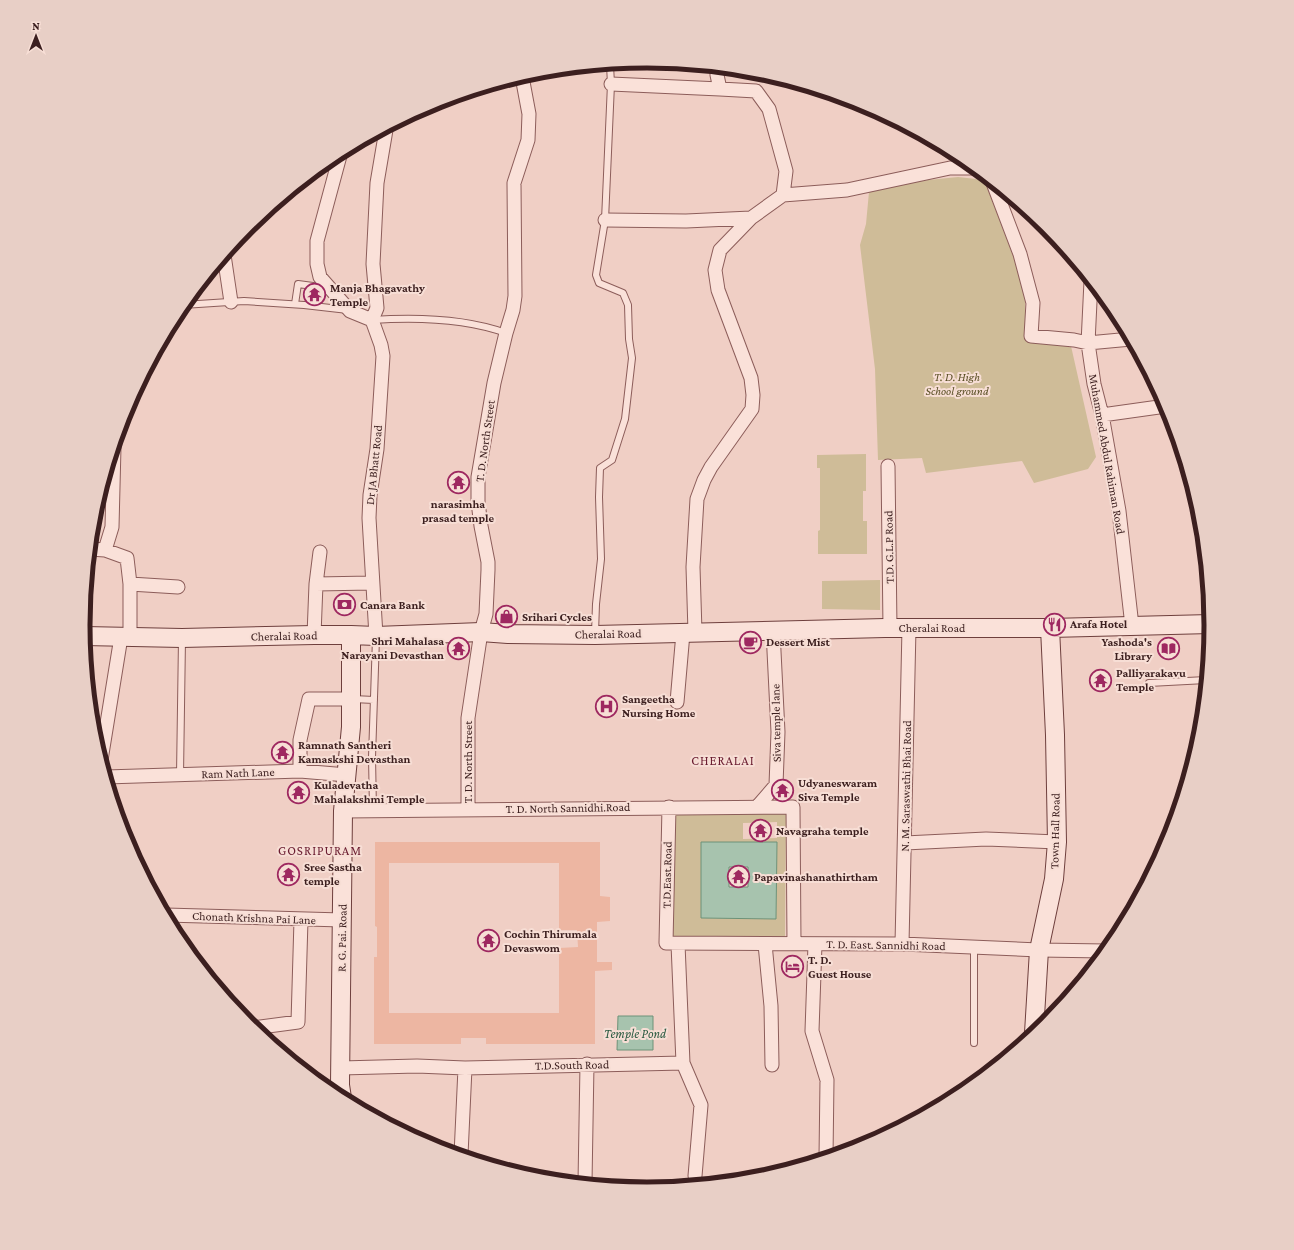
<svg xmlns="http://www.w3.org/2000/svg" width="1294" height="1250" viewBox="0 0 1294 1250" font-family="'Crimson Pro',serif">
  <rect width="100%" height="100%" fill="#f0cfc5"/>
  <path fill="#cfbc98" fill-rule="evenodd" d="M958,177L976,179L985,182L1020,274L1025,301V338L1035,343L1071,346L1096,457L1088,469L1034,483L1022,461L926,473L922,458L878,460L875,369L860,245L866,224L869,192L898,183Z
    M866,454V491H863V521H867V554H818V531L820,530V468H817V455Z
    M880,580V610L822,609V581Z
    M671,811L786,812L785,938L670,937ZM777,822V838L743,839V823ZM702,842H777L776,919L701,918Z"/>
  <path fill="#edb6a2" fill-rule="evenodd" d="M375,842H600V896L610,897V921L597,922V962H612V970L595,971V1044H486V1038H461V1044H374V957H377V927L375,926ZM559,863V930H577L578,947L559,948V1013H389V863Z"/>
  <path fill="#a7c3ae" stroke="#6d9278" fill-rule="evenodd" d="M701,842H777L776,919L701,918ZM729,867H748V887H729Z
    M618,1016H653V1050H617Z"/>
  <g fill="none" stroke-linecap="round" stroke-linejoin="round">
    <defs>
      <path id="lane" d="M295,304L298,284L328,288
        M183,305L244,301L304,305L348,310
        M372,320C416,317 464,318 506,333
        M595,633L596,604L601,559L599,497L600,468L612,460L625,419L632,358L629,339L628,305L623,293L599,283L596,275L605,220L611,84L610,65
        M1149,683L1206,680
        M353,699L374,700
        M180,775L182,639
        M373,810L372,757L376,638
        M974,1043V947"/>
      <path id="street" d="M717,68V75L720,89L756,91L769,109L786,171L783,195
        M611,84L720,89
        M341,152L317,241V264L320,277L350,311L372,320L381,345L383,356L377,449L370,495L369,518L376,636
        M993,183L1020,254L1033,303L1031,336L1074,340L1088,343L1131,339
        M783,195L847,190L950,168H975
        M605,220L686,221L751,218
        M224,255L231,302
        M1091,281L1088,343L1094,384L1102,415L1119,511L1132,626
        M372,320L377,308L373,264L377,183L386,130L383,129
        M1102,415L1166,406
        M114,447L112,527L105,550L127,558L130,584V637
        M888,466L890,628
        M90,549L105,550
        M130,584L178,587
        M316,584L320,552
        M695,632L693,567L697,499L704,480L711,467L752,409L753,395L751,378L718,290L715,270L720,250L751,218L783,195
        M314,635L316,584L371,583
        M677,702L683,633
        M101,760L121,637
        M300,771L347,775
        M106,777L300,771V740L309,699H351
        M669,807L666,943L902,944L1039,950L1106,951
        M757,807L776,785L778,732L773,631
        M468,810V718L481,632L486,614L488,570V562L481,526L478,502V477L494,383L506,333L513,310L515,296L514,183L528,140L529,114L523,82L518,78
        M343,811L793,807L794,943
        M905,843L986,839L1057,842
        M166,915L342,920
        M765,944L771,1006L772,1065
        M815,944L812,1031L827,1080L826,1157
        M902,944L909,628
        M253,1028L298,1022L301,920
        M683,1063L701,1105L695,1176
        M341,1068L417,1066L465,1068L683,1063L678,944
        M461,1155L465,1068
        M585,1183L587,1064"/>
      <path id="secondary" d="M84,636L182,638L314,635H351L376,636L481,632L508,634L595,635L885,628H1050L1211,624
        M1034,1033L1039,950L1054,879L1057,842L1055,735L1050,628
        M342,1098L340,1085L343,811L351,727V635"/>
    </defs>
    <use href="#lane" stroke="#8c5d5a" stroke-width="8"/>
    <use href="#street" stroke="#8c5d5a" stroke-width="15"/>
    <use href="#secondary" stroke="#6e3f3d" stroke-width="20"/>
    <use href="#lane" stroke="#fae1d9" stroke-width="6"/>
    <use href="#street" stroke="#fae1d9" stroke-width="13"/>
    <use href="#secondary" stroke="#fae1d9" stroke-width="18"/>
  </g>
  <defs>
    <symbol id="temple-ring" viewBox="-11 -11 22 22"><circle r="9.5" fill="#f7ded5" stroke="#9e2860" stroke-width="1.5"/><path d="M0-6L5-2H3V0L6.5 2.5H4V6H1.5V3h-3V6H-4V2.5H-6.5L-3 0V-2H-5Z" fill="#9e2860"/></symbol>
    <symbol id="bank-ring" viewBox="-11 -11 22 22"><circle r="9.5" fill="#f7ded5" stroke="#9e2860" stroke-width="1.5"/><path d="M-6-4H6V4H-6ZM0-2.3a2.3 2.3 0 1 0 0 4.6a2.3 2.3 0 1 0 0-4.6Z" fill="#9e2860"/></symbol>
    <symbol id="shop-ring" viewBox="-11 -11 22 22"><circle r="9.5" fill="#f7ded5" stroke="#9e2860" stroke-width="1.5"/><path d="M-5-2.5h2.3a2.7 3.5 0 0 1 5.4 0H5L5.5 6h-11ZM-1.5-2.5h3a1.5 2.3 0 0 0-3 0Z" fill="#9e2860"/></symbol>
    <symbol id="restaurant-ring" viewBox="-11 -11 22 22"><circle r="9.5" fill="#f7ded5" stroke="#9e2860" stroke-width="1.5"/><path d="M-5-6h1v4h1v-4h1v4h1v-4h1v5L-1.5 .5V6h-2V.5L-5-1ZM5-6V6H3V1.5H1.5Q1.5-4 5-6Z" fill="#9e2860"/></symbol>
    <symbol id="cafe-ring" viewBox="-11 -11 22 22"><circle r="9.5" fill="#f7ded5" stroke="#9e2860" stroke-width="1.5"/><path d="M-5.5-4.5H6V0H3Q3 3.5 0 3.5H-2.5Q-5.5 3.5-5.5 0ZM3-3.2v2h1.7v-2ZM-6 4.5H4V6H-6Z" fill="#9e2860"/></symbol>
    <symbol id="library-ring" viewBox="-11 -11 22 22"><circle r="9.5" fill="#f7ded5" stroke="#9e2860" stroke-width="1.5"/><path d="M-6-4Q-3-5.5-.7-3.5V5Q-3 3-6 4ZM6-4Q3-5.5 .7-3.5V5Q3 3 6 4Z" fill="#9e2860"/></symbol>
    <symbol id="hospital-ring" viewBox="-11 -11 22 22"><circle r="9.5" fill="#f7ded5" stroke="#9e2860" stroke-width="1.5"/><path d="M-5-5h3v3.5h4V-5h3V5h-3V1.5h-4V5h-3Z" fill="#9e2860"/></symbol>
    <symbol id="hotel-ring" viewBox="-11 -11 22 22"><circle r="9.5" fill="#f7ded5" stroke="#9e2860" stroke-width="1.5"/><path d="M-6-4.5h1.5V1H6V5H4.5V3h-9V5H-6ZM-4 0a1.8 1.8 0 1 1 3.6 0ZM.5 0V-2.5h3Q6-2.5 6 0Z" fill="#9e2860"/></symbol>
  </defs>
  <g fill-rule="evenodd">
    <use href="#temple-ring" x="302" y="282" width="25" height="25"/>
    <use href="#temple-ring" x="446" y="470" width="25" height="25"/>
    <use href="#bank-ring" x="332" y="592" width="25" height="25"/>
    <use href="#shop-ring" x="494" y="604" width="25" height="25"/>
    <use href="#restaurant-ring" x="1042" y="612" width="25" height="25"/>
    <use href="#cafe-ring" x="738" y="630" width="25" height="25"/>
    <use href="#temple-ring" x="446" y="636" width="25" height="25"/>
    <use href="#library-ring" x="1156" y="636" width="25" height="25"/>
    <use href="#temple-ring" x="1088" y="668" width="25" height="25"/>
    <use href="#hospital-ring" x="594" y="694" width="25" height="25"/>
    <use href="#temple-ring" x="270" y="740" width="25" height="25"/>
    <use href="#temple-ring" x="770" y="778" width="25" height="25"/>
    <use href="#temple-ring" x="286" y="780" width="25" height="25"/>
    <use href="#temple-ring" x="748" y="818" width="25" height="25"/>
    <use href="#temple-ring" x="276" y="862" width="25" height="25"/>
    <use href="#temple-ring" x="726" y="864" width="25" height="25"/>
    <use href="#temple-ring" x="476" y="928" width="25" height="25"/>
    <use href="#hotel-ring" x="780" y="954" width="25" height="25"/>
  </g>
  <g text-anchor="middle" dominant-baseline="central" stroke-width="4" stroke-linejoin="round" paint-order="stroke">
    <g font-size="12" font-weight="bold" fill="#3c1f1f" stroke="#f7ded5" text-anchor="start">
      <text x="330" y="288">Manja Bhagavathy<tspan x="330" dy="14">Temple</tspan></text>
      <text x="458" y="504" text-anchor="middle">narasimha<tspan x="458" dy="14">prasad temple</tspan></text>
      <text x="360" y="605">Canara Bank</text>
      <text x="522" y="617">Srihari Cycles</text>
      <text x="1070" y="624">Arafa Hotel</text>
      <text x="444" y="641" text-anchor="end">Shri Mahalasa<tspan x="444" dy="14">Narayani Devasthan</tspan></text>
      <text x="766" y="642">Dessert Mist</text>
      <text x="1152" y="642" text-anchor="end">Yashoda's<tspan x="1152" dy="14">Library</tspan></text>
      <text x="1116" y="673">Palliyarakavu<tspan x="1116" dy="14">Temple</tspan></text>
      <text x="622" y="699">Sangeetha<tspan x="622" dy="14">Nursing Home</tspan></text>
      <text x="298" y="745">Ramnath Santheri<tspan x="298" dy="14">Kamaskshi Devasthan</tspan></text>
      <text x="798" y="783">Udyaneswaram<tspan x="798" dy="14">Siva Temple</tspan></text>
      <text x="314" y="785">Kuladevatha<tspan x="314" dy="14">Mahalakshmi Temple</tspan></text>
      <text x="776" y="831">Navagraha temple</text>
      <text x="304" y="867">Sree Sastha<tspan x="304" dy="14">temple</tspan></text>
      <text x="754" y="877">Papavinashanathirtham</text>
      <text x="504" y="934">Cochin Thirumala<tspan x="504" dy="14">Devaswom</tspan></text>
      <text x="808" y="960">T. D.<tspan x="808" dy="14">Guest House</tspan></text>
    </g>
    <g font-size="12" font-style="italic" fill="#594e24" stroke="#f7ded5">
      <text x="957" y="377">T. D. High<tspan x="957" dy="14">School ground</tspan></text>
    </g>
    <g font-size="12" fill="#3c1f1f" stroke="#f7ded5">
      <text transform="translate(485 441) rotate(-82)">T. D. North Street</text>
      <text transform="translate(1107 454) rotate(80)">Muhammed Abdul Rahiman Road</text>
      <text transform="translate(374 465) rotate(-84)">Dr JA Bhatt Road</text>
      <text transform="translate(889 547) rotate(-91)">T.D. G.L.P Road</text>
      <text x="932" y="628">Cheralai Road</text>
      <text transform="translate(608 634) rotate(-1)">Cheralai Road</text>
      <text transform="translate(284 636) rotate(-1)">Cheralai Road</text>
      <text transform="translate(776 723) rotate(-91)">Siva temple lane</text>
      <text transform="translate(468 762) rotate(-90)">T. D. North Street</text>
      <text transform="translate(238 773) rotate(-2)">Ram Nath Lane</text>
      <text transform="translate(906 786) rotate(-89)">N. M. Saraswathi Bhai Road</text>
      <text transform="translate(568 808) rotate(-1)">T. D. North Sannidhi.Road</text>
      <text transform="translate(1055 831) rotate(-89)">Town Hall Road</text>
      <text transform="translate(667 875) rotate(-89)">T.D.East.Road</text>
      <text transform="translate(254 918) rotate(2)">Chonath Krishna Pai Lane</text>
      <text transform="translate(342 938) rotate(-89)">R. G. Pai. Road</text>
      <text transform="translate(886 945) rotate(1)">T. D. East. Sannidhi Road</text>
      <text transform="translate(572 1065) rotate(-1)">T.D.South Road</text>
    </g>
    <g font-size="13" letter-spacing="1" fill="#6a1c30" stroke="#f7ded5">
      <text x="723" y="760">CHERALAI</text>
      <text x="320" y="850">GOSRIPURAM</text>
    </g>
    <g font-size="13" font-style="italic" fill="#2d5c43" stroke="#f7ded5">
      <text x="635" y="1033">Temple Pond</text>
    </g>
  </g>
  <path d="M0 0H1294V1250H0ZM90 625a557 557 0 1 1 1114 0a557 557 0 1 1-1114 0Z" fill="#e8cfc6" fill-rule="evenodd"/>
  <path fill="none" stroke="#3c1f1f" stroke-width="5" d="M90 625a557 557 0 1 1 1114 0a557 557 0 1 1-1114 0Z"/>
  <g transform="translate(36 36)" stroke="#f7ded5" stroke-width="3" paint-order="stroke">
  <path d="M0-3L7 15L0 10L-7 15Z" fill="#3c1f1f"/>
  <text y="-6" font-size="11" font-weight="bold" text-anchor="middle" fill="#3c1f1f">N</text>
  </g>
</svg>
